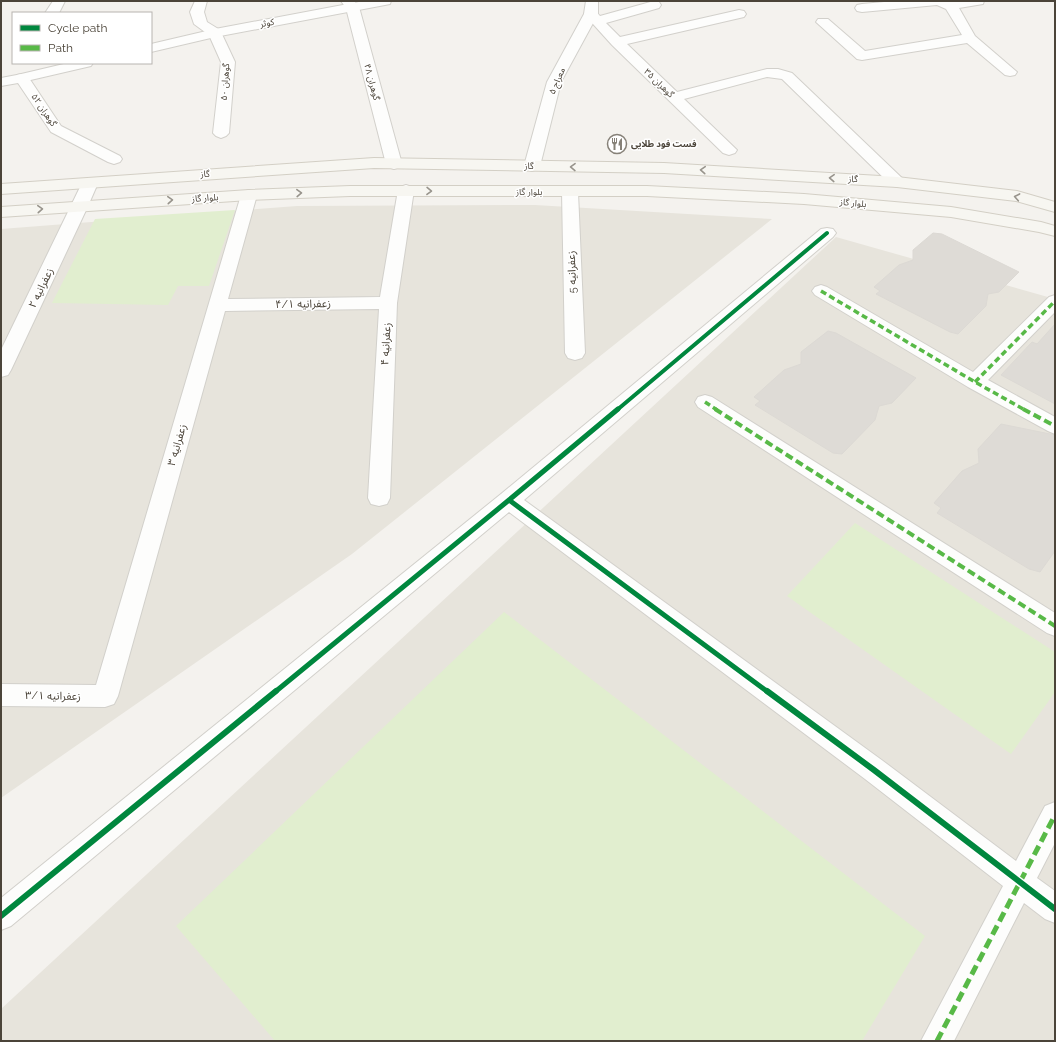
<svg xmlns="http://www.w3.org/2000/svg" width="1056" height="1042" viewBox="0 0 1056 1042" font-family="Raleway,'Noto Sans Arabic',sans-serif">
  <rect width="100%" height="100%" fill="#f4f2ee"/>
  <path fill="#e7e4dc" d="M535,205L772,219L352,554L1,798V229L297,206Z
    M836,237L1055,299V1041H1V1009Z"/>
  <path fill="#e1eecf" d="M235,210L209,286H178L168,305L52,303L95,219Z
    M855,523L1055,652V692L1011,754L787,596Z
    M504,612L925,936L862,1041H275L176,926Z"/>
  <path fill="#dedbd6" stroke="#dcd9d4" d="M933,233L942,234L1019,272L999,292L988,294L986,306L958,334L950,332L876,294L880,291L874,287L899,265L913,260V250Z
    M1055,324V404L1001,375L1032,342L1037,344Z
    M828,331L836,333L916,378L892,403L879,406L875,420L842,454L833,453L755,405L760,401L754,397L784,370L801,364V352Z
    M1001,424L1055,435V551L1040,572L1029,569L937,513L941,508L934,503L962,471L979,463L978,449Z"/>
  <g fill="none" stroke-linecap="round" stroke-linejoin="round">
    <defs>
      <path id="minor" d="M53,1H65L59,13H45Z
        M195,1H207L204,12L207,22L220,30L235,62L229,133L226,136L221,138L216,136L213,133L221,62L209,35L194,24L190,12Z
        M341,1H354L359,7L402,164L400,167L394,169L388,167L386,164L346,8Z
        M654,1L659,2L661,5L659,8L606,23L620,37L739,10L744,11L746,14L744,17L627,44L677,92L767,69H778L792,73L903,179L905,182L903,185L897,187L891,185L782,79L767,77L684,99L737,150L735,153L729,155L723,153L612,45L584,14L586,11C593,9 596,11 600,16Z
        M895,1H984L983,4L959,8L975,36L1017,72L1015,75L1010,76L1005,75L967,43L862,60L857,59L816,22L818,19H828L865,51L962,35L946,9L937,5L862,12L857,11L855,8L857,5L862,4Z
        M22,74L27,75L61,126L120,156L122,159L120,162L114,164L108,162L51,132L18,83L1,86V78Z
        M90,178L96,180L98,183L88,206L11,370L8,375L1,377V350L82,183L84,180Z
        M406,185L412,187L414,190L397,303L390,498L387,504L379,506L371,504L368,498L379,309L225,311L118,696L114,704L105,707L1,706V684L96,685L241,195L243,192L249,190L255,192L257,195L228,299L380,297L398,190L400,187Z
        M570,187L576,189L578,192L585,353L582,358L575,360L568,358L565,353L562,192L564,189Z
        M827,228L833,229L836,233L833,237L524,500L883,761L1016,861L1045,806L1055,802V843L1037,878L1055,891V923L1045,919L1024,903L954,1041H921L1003,886L865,779L509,512L11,926L1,930V898L501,494L821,229Z
        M821,285L827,287L973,372L1049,297L1055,295V312L988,380L1055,417V434L1048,431L968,387L815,295L812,291L815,287Z
        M705,395L712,397L1055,613V636L1047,633L698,407L695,402L698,397Z"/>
      <path id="tertiary" d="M364,1H391L390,4L385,5L215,37L151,52V44L215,29Z
        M586,1H598V14L561,82L540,166L538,169L532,171L526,169L524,166L547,82L584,14Z
        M68,63H93L91,66L22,82L17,81L15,78L17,75Z"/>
      <path id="secondary" d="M374,158L664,163L897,177L1017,191L1055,202V212L1016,201L897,187L664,173L374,168L1,194V184Z
        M350,186H647L804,194L951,207L1041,222L1055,226V236L1039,232L951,217L804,204L647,196H350L249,200L1,217V207L249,190Z"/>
    </defs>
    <use href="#minor" stroke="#d2d0cb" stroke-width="2"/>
    <use href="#tertiary" stroke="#d2d0cb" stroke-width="2"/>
    <use href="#secondary" stroke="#d3cfc5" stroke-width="2"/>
    <use href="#minor" fill="#fdfdfc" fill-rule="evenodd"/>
    <use href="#tertiary" fill="#fdfdfc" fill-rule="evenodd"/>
    <use href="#secondary" fill="#f7f6f1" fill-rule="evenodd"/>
    <path stroke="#58b947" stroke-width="3.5" stroke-dasharray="6 3.5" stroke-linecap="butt" d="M821,291L975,382L1025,410
      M975,382L1055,301
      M705,402L717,410"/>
    <path stroke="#58b947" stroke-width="4" stroke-dasharray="8 4" stroke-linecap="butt" d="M715,409L1055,626
      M1023,409L1055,426"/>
    <path stroke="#58b947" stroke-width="5" stroke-dasharray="10 5" stroke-linecap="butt" d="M937,1041L1055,815"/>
    <defs>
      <path id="cycleway-far2" d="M617,410L827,233"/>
      <path id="cycleway-far1" d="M618,409L509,500L768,692
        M275,692L509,500"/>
      <path id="cycleway" d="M767,691L874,770L1055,909
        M1,916L276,691"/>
    </defs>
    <use href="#cycleway-far2" stroke="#fff" stroke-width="6"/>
    <use href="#cycleway-far1" stroke="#fff" stroke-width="8"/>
    <use href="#cycleway" stroke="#fff" stroke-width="9"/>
    <use href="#cycleway-far2" stroke="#00873e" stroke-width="4"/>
    <use href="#cycleway-far1" stroke="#00873e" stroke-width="5"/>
    <use href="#cycleway" stroke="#00873e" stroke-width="6"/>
  </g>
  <defs><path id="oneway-chevron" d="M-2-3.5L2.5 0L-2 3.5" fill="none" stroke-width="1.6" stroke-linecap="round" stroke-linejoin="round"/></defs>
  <g stroke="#98948c">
    <use href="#oneway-chevron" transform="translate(573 167) rotate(-179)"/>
    <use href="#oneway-chevron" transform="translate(703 170) rotate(-176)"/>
    <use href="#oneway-chevron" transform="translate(832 178) rotate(-177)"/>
    <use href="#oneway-chevron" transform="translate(429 191) rotate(1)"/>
    <use href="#oneway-chevron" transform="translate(299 193) rotate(-2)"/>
    <use href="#oneway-chevron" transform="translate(1017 197) rotate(-169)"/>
    <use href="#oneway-chevron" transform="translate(170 200) rotate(-4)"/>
    <use href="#oneway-chevron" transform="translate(40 209) rotate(-4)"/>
  </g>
  <defs>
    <symbol id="restaurant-ring" viewBox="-11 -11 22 22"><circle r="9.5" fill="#fff" stroke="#868178" stroke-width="1.5"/><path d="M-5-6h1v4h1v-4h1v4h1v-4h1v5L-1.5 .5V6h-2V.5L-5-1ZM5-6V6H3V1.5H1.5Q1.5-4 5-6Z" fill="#868178"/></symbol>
  </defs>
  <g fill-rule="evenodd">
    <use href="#restaurant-ring" x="606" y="133" width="22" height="22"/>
  </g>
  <g text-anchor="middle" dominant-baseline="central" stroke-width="3" stroke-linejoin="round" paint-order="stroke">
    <g font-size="9" fill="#4b4439" stroke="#fff">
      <text transform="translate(267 23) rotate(-11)">کوثر</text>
      <text transform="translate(557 81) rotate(-67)">معراج ۵</text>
      <text transform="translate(225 82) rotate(-86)">گوهران ۵۰</text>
      <text transform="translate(372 82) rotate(75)">گوهران ۴۸</text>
      <text transform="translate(659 83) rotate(44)">گوهران ۳۵</text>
      <text transform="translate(44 110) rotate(56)">گوهران ۵۲</text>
      <text transform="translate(529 166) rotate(1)">گاز</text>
      <text transform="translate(205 174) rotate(-4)">گاز</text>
      <text transform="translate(853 179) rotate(3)">گاز</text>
      <text x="529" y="192">بلوار گاز</text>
      <text transform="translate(205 198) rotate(-4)">بلوار گاز</text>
      <text transform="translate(853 203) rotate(5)">بلوار گاز</text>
    </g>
    <g font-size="9" font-weight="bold" fill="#4b4439" stroke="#fff" text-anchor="start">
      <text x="631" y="144">فست فود طلایی</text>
    </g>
    <g font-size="11" fill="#4b4439" stroke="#fff">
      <text transform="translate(572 272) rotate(-92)">5 زعفرانیه</text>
      <text transform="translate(41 288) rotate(-64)">زعفرانیه ۲</text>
      <text transform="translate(303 304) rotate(-1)">زعفرانیه ۴/۱</text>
      <text transform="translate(386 344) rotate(-87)">زعفرانیه ۴</text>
      <text transform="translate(177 445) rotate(-74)">زعفرانیه ۳</text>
      <text transform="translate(53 696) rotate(1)">زعفرانیه ۳/۱</text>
    </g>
  </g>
  <rect width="1056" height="1042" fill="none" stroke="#4b4439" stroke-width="4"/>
  <rect x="12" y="12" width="140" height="52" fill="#ffffff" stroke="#b7b4b0"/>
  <rect x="20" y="25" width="20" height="6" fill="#00873e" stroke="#b7b4b0"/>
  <text x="48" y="32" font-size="12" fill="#4b4439">Cycle path</text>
  <rect x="20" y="45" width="20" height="6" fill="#58b947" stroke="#b7b4b0"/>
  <text x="48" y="52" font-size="12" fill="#4b4439">Path</text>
</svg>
